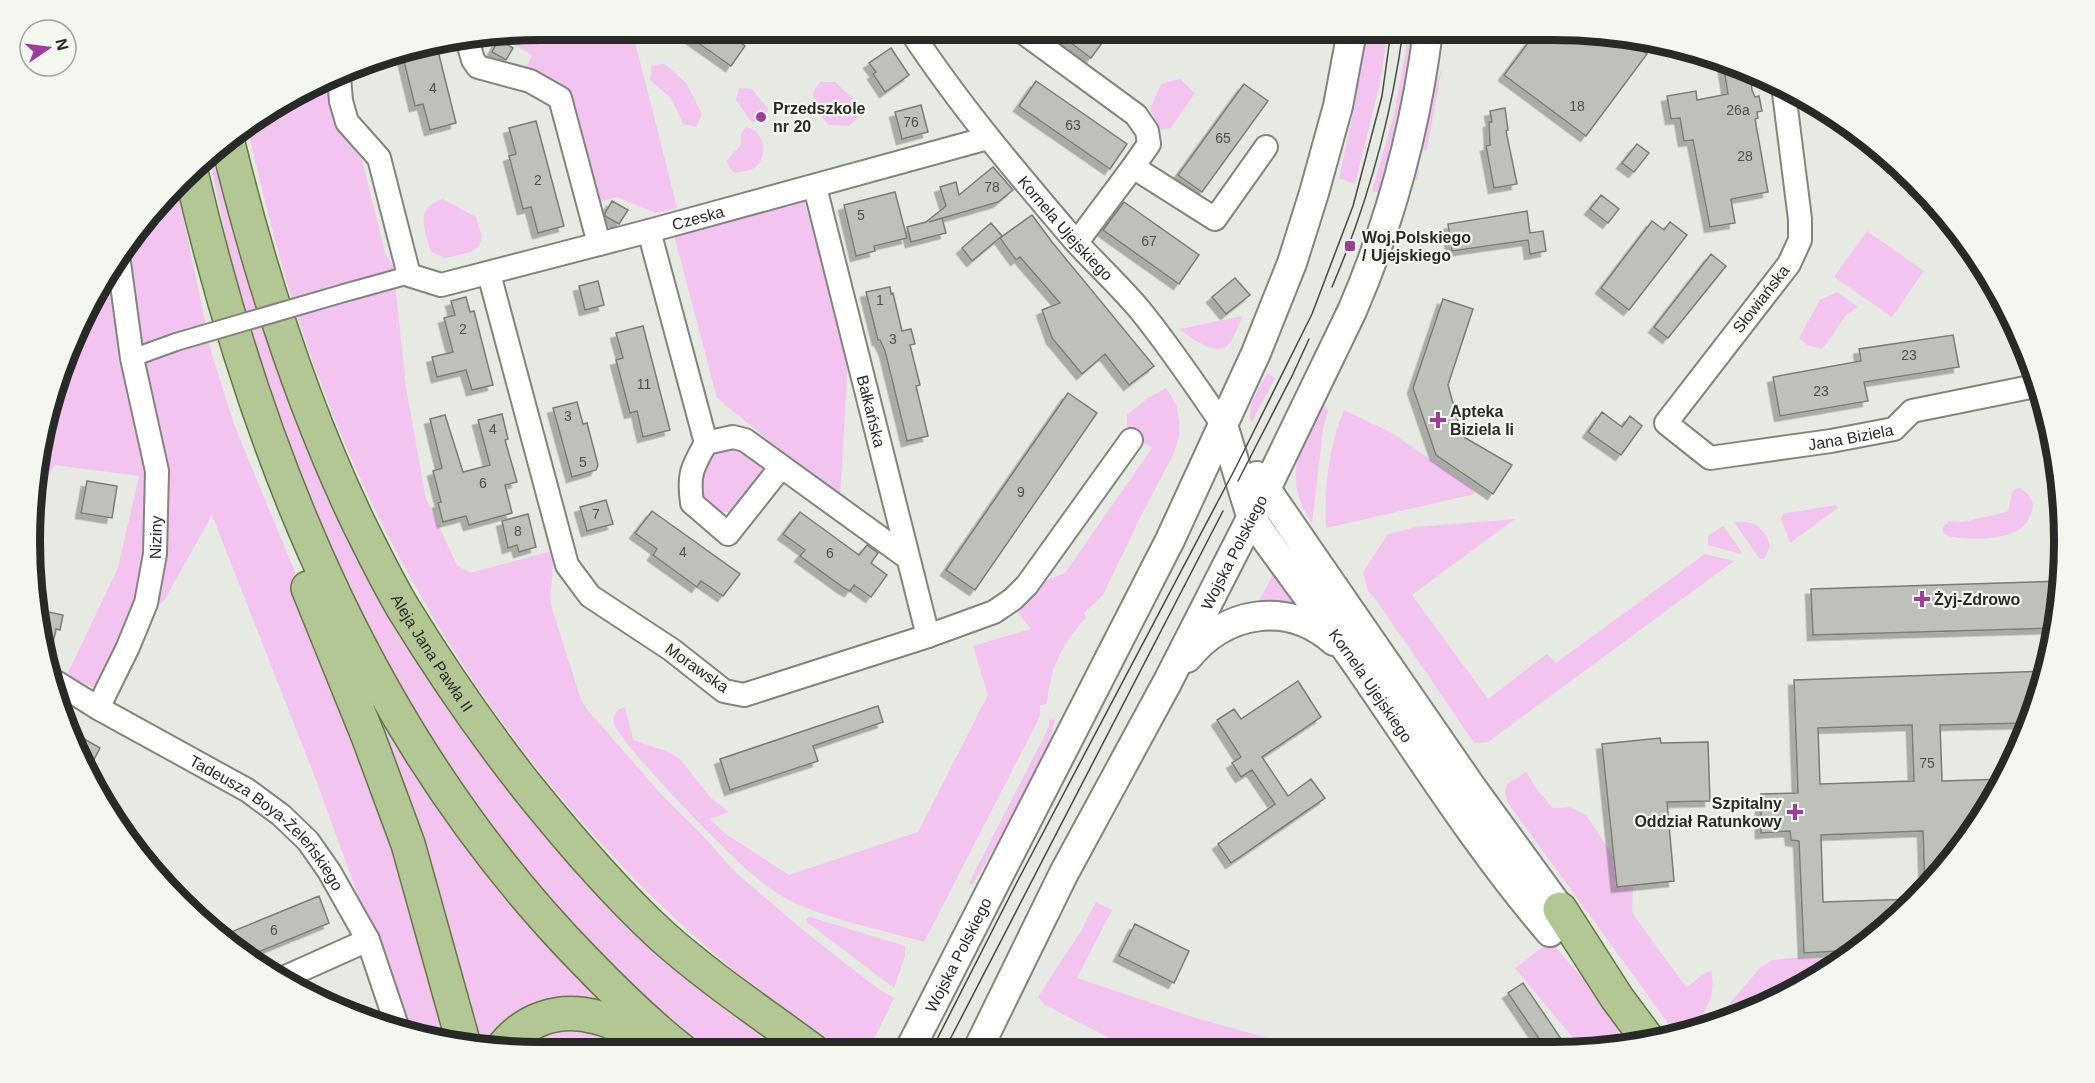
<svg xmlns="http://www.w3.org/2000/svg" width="2095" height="1083" viewBox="0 0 2095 1083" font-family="Arial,sans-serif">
  <defs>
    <filter id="shadow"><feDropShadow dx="-5.5" dy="5.5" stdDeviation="0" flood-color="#0004"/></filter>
  </defs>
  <rect width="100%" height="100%" fill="#e6eae2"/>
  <path fill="#f2c4ef" d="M542,30H632L677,208L656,213L617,197L596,203L568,90L526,68L532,55L500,37Z
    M1366,31H1388L1380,83L1355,184L1339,178L1355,104Z
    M1409,31H1418L1384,194L1372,191L1394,115Z
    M665,64L686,83L702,114L696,127L683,124L671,98L650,80L652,66Z
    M1442,69L1427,150L1420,151L1418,180L1409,178L1427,103Z
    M1180,79L1195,93L1171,128L1161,130L1150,109L1161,84Z
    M820,82H835L857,103L858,118L849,126L829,125L816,111L813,92Z
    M327,84L331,109L345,139L362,160L385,253L393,265L406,388L426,499L457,565L470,573L551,551C556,564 549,588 551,605L580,697L586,708L660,793L706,839L736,873L809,935L881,991L894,998L868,1051C859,1051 847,1053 839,1050C831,1046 823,1038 815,1033C783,1012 753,987 724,962C529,797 387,580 305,339C281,270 264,198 247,127Z
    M739,88L752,89L768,109L765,121L752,122L736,100Z
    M746,127C764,129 770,158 754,168C749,171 741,172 735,173L729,168L727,160L741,145V134Z
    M218,149L320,473L662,954L733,1014L786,1051H711L655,1005L605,959L539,888L471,798L418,716L360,609L320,521L278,418L252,338L231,260L209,158Z
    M178,192L212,355L235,427L350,705L456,1043L409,1035L316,780L212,515L164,601L135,622L98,690L67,675L118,568L139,476L55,465L39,492L46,421L56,390L116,258Z
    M443,199L476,217L482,237L479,246L471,252L446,258L431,252C425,230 413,208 443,199Z
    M804,200L848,359L840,499L717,398L674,235Z
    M1867,231L1924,271L1892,317L1834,277Z
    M1837,292L1858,307L1847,314L1822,349L1807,345L1799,338L1820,300Z
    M1243,316C1238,325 1234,339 1227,346C1215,356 1189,337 1180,329Z
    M1267,373L1275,378L1252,422L1250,419L1251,404Z
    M1166,388L1176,404L1179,420V437L1174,453L1142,514L1103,595L1084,613L1086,618C1061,644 1050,669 1047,704L1040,705V715L1036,724L924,942C880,929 825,919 785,898C774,892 761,882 752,874C731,857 617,741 614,723C612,714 617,709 625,707L633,740L669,752L680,759L711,798L729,812L710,819L727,835L789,875L918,832L988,695L973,646L1031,629L1016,610L1035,585L1065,573L1152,448L1127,433V415L1148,398Z
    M1321,403L1325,405L1328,411L1323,429L1312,523C1281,476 1300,448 1321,403Z
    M1344,410L1392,433L1470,487L1475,494L1326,528C1324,489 1329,445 1344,410Z
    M745,445L766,468L737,512H715L704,506L700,479L711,453Z
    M2020,488C2028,494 2035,499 2032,510C2030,518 2027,524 2020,529C2005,540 1960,542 1944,534L1942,528L1949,521L1963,522L2007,512C2011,506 2010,497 2013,490Z
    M1836,505L1838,508L1790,543L1781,519L1783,514Z
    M1515,519L1412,595L1488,699L1547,654L1556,663L1705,554L1734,561L1488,742L1474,743L1378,602L1368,591L1363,572L1388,534L1415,527Z
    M1734,522C1752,520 1766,527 1770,546L1764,559L1759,558Z
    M1723,526L1741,551V554L1708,545V536Z
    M1274,573L1307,611L1255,608Z
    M358,682L617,1010L494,1050L470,1046Z
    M1050,719L1055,720L1045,757L1034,784L972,885L969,883L1048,729Z
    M1526,772L1538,791L1553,808L1570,807L1586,815L1633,886L1632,913L1686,987C1697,982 1698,974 1711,971C1718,997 1701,1027 1676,1034L1508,803L1505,793L1507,784Z
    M1096,902L1112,910L1077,978L1196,1018L1311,1050H1133L1045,1005L1038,997L1081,931Z
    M810,917L905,946V956L894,988L808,923L806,919Z
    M1552,943L1605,1004L1634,1045L1621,1049H1582L1515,968C1526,962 1542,944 1552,943Z
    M1790,958L1836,959V967L1749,1014L1712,1024L1760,968L1773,960Z
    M560,1021L655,1051L512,1052Z"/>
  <path fill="#bec1ba" stroke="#7a7d76" stroke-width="1.5" fill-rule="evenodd" filter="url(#shadow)" d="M680,30H723L745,46L731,66Z
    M1055,31H1111L1091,58Z
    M1537,31H1587L1625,37L1647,54L1586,136L1504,75Z
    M499,39L513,48L506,60L492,52Z
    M437,47L456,123L430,130L423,104L415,106L402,53Z
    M891,48L909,75L885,92L873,74L876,72L869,63Z
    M1723,62L1750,71L1752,90L1755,97L1759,96L1762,111L1757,112L1758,118L1755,119L1768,192L1731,199L1735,223L1710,227L1693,140L1684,141L1680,118L1671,119L1667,96L1696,91L1697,100L1728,94Z
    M1036,81L1127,144L1110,169L1019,106Z
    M1244,84L1268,101L1202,192L1178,175Z
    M921,105L928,132L902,139L895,112Z
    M1505,108L1508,130L1506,131L1517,184L1494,188L1486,146L1490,145L1489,122H1492L1490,111Z
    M536,121L564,226L538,233L531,207L523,209L509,156L516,154L509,128Z
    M1637,144L1649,153L1634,172L1622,163Z
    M993,167L1013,190L998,202L929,222L942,218L946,233L911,242L907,227L926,222L946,206L940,187L956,182L959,195Z
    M895,192L907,238L874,246L875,251L856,256L844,205Z
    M1601,195L1619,209L1608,223L1590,209Z
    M612,201L628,210L619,224L605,216V213Z
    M1124,202L1199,255L1179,284L1103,230Z
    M1527,211L1530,233L1543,231L1546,251L1530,254L1528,240L1452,251L1448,224Z
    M1032,215L1052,242L1154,366L1129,385L1105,354L1082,374L1052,338L1042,310L1060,303L1020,257L1016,260L1000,238Z
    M1652,221L1664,230L1670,222L1687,235L1629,310L1601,288Z
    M991,223L1002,236L972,261L962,248Z
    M1711,254L1726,266L1668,338L1654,327Z
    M1235,278L1250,295L1226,314L1212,297Z
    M598,281L604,305L585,310L579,286Z
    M890,287L891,294L893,293L902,331L911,329L915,344L910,345L920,385L916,386L928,436L907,441L885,351L880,340H878L866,292Z
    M466,297L470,312L474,311L493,385L472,390L466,370L437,377L432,357L453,352L444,318L455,315L451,301Z
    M1443,299L1473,309L1448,385L1462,436L1512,465L1493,494L1436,455L1413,388Z
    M643,326L670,430L643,437L637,411L630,413L616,360L623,358L616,333Z
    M1953,335L1959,367L1864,382L1868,401L1780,416L1773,377L1861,361L1859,349Z
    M1068,393L1097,413L975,590L946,570Z
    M577,402L583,424L587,423L598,465L596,470L572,477L553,408Z
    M1602,412L1622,427L1630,416L1642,426L1621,455L1588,432Z
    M502,414L508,439L505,440L517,482L505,485L512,513L469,525L466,516L443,522L438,503L441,502L433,471L442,468L430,419L445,415L463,472L490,465L478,420Z
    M87,481L117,486L112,518L81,513Z
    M606,500L613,524L587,531L580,507Z
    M652,511L740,574L723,596L701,581L697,587L653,555L657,549L635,533Z
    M800,512L859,555L867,545L878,553L871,563L887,575L871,597L854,585L850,591L844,588L800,556L805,550L783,534Z
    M528,514L536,547L519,552L517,545L508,548L502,521Z
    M2063,581L2055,628L1813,635L1811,589Z
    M39,610L63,615L60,630L56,629L50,657Z
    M2048,671L2029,723L1940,725L1942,781L2005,779L1938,879L1925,890L1923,831L1821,835L1823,902L1915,899L1857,950L1804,953L1799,841L1791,840L1790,831L1761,833V794L1798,793L1794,680ZM1912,725L1914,781L1820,784L1818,728Z
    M1298,681L1321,717L1262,757L1288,796L1311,779L1325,798L1231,863L1218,844L1275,804L1252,770L1241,777L1232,763L1241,757L1217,720L1234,709L1241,719Z
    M878,706L883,722L813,746L818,761L730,790L720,759Z
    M67,729L100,748L89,769L69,738Z
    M1660,738L1661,743L1708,742L1710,801L1667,802L1674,881L1617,887L1602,744Z
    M319,896L329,923L246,957L230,948L219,937Z
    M1135,924L1189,951L1174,983L1119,956Z
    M1523,983L1568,1049H1546L1508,993Z"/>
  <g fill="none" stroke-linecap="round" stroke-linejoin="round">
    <defs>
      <path id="pedestrian" d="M344,293L409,275
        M132,358L176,342"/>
      <g id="minor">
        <path id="s1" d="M910,30C959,105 1017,173 1075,241C1096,264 1120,286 1140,310C1170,347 1196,386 1223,425"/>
        <path d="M1020,30L1136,115L1147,131L1149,144L1133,167"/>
        <path d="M468,42L473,60L478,67L530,81L560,98L599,244"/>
        <path id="s2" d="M339,77L341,101L347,122L379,158L409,275L441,285L649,231L988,138"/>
        <path id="s3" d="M1783,85L1800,219V240L1789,264L1666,423L1710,458L1831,441L1894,429L1912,411L2040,385"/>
        <path id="s4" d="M815,187L928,636"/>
        <path d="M649,231L706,443"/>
        <path d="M1077,242L1133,167L1215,219L1266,147"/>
        <path d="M489,274L567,565L590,596L672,650L724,691L744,695L928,636L994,612L1013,599L1027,585L1131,440"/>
        <path d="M781,467L728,534L692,503C688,474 692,468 706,443L733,437L745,440L908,558"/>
        <path id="s5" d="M56,682L98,708L247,790L281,815L308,841L329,871L368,940L399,1032"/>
        <path id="s6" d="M98,708L128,647L146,603L155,554L157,471L132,358L118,255"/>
        <path d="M281,979L368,940"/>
      </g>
      <g id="tertiary">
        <path id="s7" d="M1223,425L1251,516L1258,528C1289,571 1321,614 1352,657C1417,750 1476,846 1550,932"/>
        <path d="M1257,476L1472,788L1560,909"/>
        <path d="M1187,658C1225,611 1287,600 1334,641"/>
        <path id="s8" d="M909,1051L1170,540L1256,353L1292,263L1314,193L1338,106L1352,31"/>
        <path id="s9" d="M977,1051L1064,873L1167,683L1266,489L1352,311C1390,223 1416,126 1428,31"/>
      </g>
      <g id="primary">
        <path id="s10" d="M227,139C259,271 300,401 359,524C373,552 387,581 403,608C441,670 482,730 527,787C569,839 613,891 662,936C709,978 763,1014 813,1051"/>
        <path d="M192,176C260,467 376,749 588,964C618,995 649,1025 682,1051"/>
        <path d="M308,588L368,736L408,844L464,1045"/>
        <path d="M1560,909L1617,998L1649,1041"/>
        <path d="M500,1051C523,1019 559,1007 596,1017C617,1022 637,1035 656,1046"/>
      </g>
    </defs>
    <use href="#pedestrian" stroke="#82857e" stroke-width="20"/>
    <use href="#minor" stroke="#82857e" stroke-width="26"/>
    <use href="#tertiary" stroke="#82857e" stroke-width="32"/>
    <use href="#primary" stroke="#617840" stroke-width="36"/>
    <use href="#pedestrian" stroke="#fff" stroke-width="16"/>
    <use href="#minor" stroke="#fff" stroke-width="22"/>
    <use href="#tertiary" stroke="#fff" stroke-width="28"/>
    <use href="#primary" stroke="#b3c794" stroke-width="33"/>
    <path stroke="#474945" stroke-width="1.5" d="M1332,287C1367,205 1391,120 1403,31
      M1238,481L1293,374L1309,339
      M931,1051L1016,884L1236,467L1312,314L1353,206L1382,96L1391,31
      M944,1051L1223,511"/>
    <defs>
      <path id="pedestrian-bridge" d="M176,342L344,293"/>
    </defs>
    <use href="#pedestrian-bridge" stroke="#82857e" stroke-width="20" stroke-linecap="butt"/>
    <use href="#pedestrian-bridge" stroke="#fff" stroke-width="16"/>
  </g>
  <g fill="#a03b9f" stroke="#f4f7f0" stroke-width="2">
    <circle cx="761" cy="117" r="6"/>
    <rect x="1344" y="240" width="12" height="12" rx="3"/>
    <path d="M1435 411h6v6h6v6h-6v6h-6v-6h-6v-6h6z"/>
    <path d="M1919 590h6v6h6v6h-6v6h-6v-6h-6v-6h6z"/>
    <path d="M1792 803h6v6h6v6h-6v6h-6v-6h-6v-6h6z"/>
  </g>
  <g text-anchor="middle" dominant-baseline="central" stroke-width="4.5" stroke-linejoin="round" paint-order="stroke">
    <g font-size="14" fill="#4e504c">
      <text x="433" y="88">4</text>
      <text x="1577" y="106">18</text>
      <text x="1738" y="110">26a</text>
      <text x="911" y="122">76</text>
      <text x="1073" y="125">63</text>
      <text x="1223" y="138">65</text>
      <text x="1745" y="156">28</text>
      <text x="538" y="180">2</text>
      <text x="992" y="187">78</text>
      <text x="861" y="215">5</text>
      <text x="1149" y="241">67</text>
      <text x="880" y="300">1</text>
      <text x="463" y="329">2</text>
      <text x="893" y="339">3</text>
      <text x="1909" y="355">23</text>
      <text x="644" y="384">11</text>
      <text x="1821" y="391">23</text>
      <text x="568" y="416">3</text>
      <text x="493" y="429">4</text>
      <text x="583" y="462">5</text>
      <text x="483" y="483">6</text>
      <text x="1021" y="492">9</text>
      <text x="596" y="514">7</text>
      <text x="518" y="531">8</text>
      <text x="683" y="552">4</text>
      <text x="830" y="553">6</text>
      <text x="1927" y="763">75</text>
      <text x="274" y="930">6</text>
    </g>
    <g font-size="16" font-weight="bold" fill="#282a27" stroke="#f4f7f0" text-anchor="start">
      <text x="773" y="108">Przedszkole<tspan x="773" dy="18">nr 20</tspan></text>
      <text x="1362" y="237">Woj.Polskiego<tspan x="1362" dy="18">/ Ujejskiego</tspan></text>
      <text x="1450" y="411">Apteka<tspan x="1450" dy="18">Biziela Ii</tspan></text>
      <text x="1934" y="599">Żyj-Zdrowo</text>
      <text x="1782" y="803" text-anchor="end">Szpitalny<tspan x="1782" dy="18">Oddział Ratunkowy</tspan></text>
    </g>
    <g font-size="16" fill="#282a27" stroke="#f4f7f0">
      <text stroke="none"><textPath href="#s2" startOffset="514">Czeska</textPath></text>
      <text stroke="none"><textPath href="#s1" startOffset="252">Kornela Ujejskiego</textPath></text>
      <text transform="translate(1761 299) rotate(-52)">Słowiańska</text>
      <text stroke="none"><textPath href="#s4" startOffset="231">Bałkańska</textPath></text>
      <text stroke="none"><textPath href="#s3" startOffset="582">Jana Biziela</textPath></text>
      <text stroke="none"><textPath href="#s6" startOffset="182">Niziny</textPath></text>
      <text stroke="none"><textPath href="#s9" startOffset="561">Wojska Polskiego</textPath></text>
      <text stroke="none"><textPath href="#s10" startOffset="556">Aleja Jana Pawła II</textPath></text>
      <text transform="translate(697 668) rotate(35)">Morawska</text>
      <text stroke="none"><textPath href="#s7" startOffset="303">Kornela Ujejskiego</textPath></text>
      <text stroke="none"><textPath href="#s5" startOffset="256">Tadeusza Boya-Żeleńskiego</textPath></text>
      <text stroke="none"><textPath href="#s8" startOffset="108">Wojska Polskiego</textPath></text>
    </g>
  </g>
  <path d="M0 0H2095V1083H0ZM541 40H1553A501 501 0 0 1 2054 541V541A501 501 0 0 1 1553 1042H541A501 501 0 0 1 40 541V541A501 501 0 0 1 541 40Z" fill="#f4f7f0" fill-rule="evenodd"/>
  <path fill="none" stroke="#282a27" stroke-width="8" d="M541 40H1553A501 501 0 0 1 2054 541V541A501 501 0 0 1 1553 1042H541A501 501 0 0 1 40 541V541A501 501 0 0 1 541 40Z"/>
  <g transform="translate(48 48) rotate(76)"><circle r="28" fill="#f4f7f0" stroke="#a2a5a0" stroke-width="1.5"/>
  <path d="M0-4.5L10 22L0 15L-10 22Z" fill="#a03b9f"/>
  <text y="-9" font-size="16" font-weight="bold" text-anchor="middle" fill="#282a27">N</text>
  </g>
</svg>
